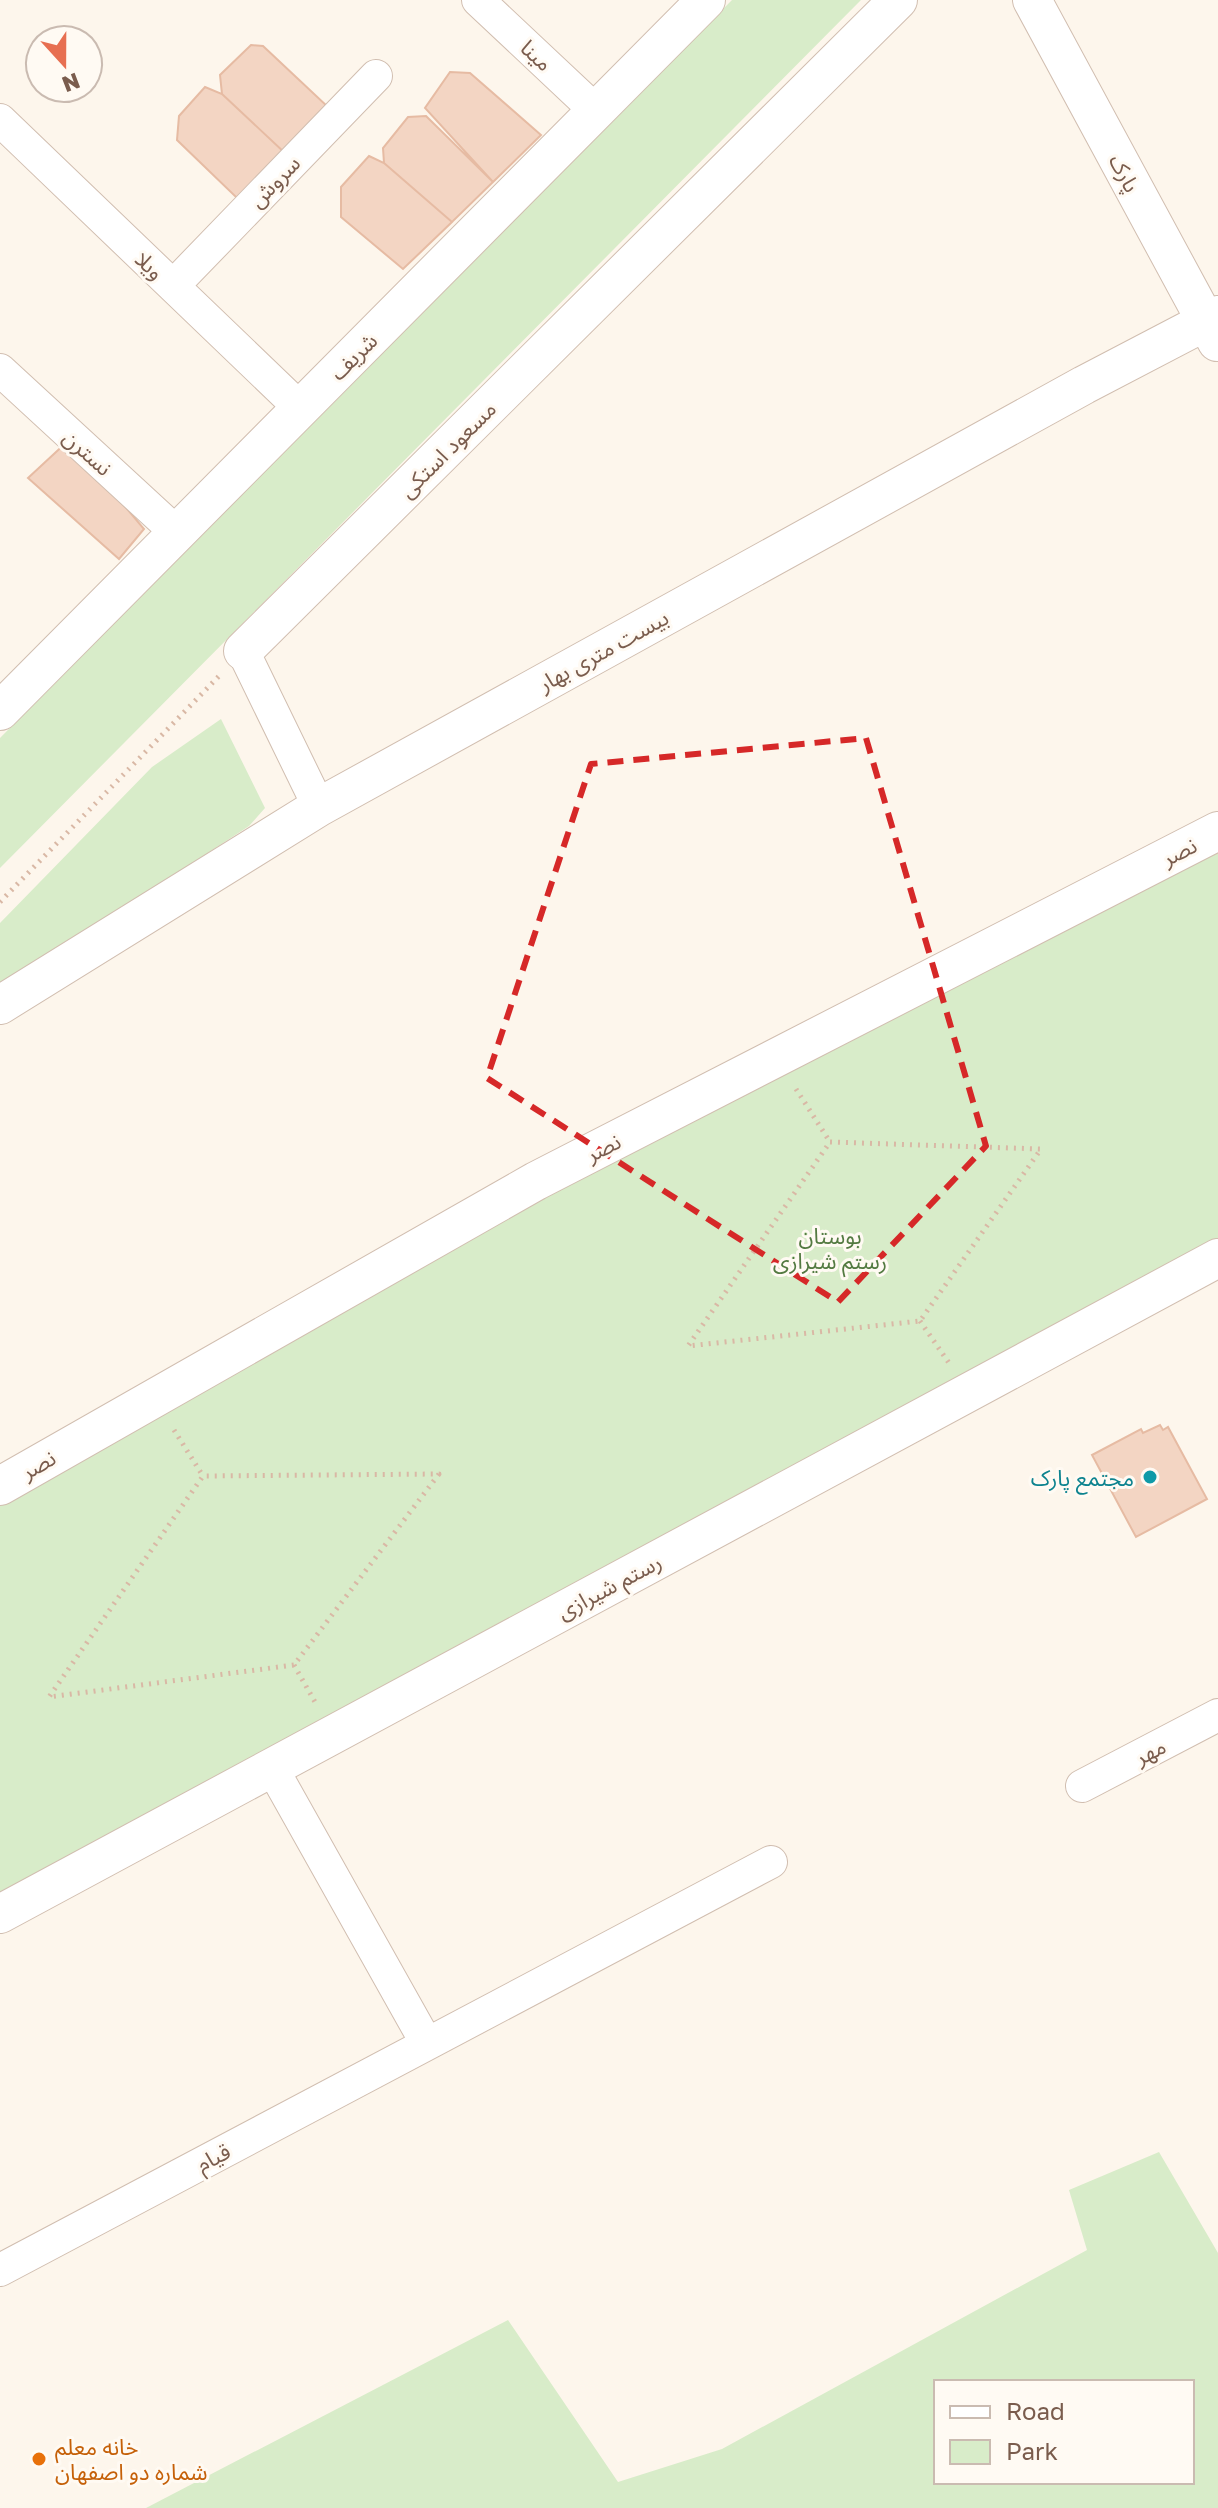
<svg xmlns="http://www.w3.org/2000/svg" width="1218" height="2508" viewBox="0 0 1218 2508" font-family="'Golos Text','Noto Sans Arabic',sans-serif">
  <rect width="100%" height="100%" fill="#fdf6ec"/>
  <path fill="#d8ecc9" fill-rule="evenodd" d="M732,0H861L0,868V738Z
    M221,719L265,808L249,826L0,989V923L152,767Z
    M1218,831V1258L0,1916V1486Z
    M1159,2152L1218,2253V2508H146L508,2320L618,2482L722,2449L1087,2250L1069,2190ZM1192,2382V2482H936V2382Z"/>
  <path fill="#f3d5c3" stroke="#e6bba3" stroke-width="2" d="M251,45L263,46L328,107L286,154L222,94L220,75Z
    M450,72L470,73L541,135L493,182L425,108Z
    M205,87L222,94L286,154L237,198L177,140L179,116Z
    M426,116L493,182L452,222L384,163L383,148L408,117Z
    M369,156L384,163L452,222L403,269L341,217V187Z
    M69,440L144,529L119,559L28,478Z
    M1160,1425L1163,1430L1168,1427L1207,1499L1136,1537L1092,1455L1141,1429L1143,1433Z"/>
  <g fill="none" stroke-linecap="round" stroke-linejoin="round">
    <defs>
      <path id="minor" d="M478,0L596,111
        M0,120L301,409
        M173,286L376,76
        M0,370L177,533
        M243,651L319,807
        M272,1768L427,2044
        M1082,1786L1218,1715
        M0,2270L771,1862"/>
      <path id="tertiary" d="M1032,0L1217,342
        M243,651L898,0
        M0,711L706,0
        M0,1005L319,807L1084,385L1218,315
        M0,1486L536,1181L1218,831
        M0,1914L1218,1258"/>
    </defs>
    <use href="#minor" stroke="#d1beb0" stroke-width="34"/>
    <use href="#tertiary" stroke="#d1beb0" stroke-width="40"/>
    <path stroke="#d9b8a5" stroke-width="5" stroke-dasharray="2 6" stroke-linecap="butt" d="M0,902L219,676
      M796,1089L830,1142
      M830,1142L1041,1149L920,1321L688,1346Z
      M920,1321L949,1363
      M174,1430L203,1476
      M439,1474L294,1665L49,1697L203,1476Z
      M294,1665L315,1702"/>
    <use href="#minor" stroke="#fff" stroke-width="32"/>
    <use href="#tertiary" stroke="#fff" stroke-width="38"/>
  </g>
  <path fill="none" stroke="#d62828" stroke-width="6" stroke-dasharray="16 10" stroke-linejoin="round" d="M866,738L986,1146L838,1302L487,1078L591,764Z"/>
  <circle fill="#0f9aa8" stroke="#fffaf3" stroke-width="3" cx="1150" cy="1477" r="8"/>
  <circle fill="#e8710a" stroke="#fffaf3" stroke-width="3" cx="39" cy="2459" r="8"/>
  <g text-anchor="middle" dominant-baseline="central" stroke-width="6" stroke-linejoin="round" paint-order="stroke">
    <g font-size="22" fill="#7a5c4d" stroke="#fffaf3">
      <text transform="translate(537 55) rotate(43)">مینا</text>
      <text transform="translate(1125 173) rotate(62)">پارک</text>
      <text transform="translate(274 181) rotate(-46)">سروش</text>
      <text transform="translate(150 265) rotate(44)">ویلا</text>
      <text transform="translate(353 356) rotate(-45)">شریف</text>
      <text transform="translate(447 449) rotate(-45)">مسعود استکی</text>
      <text transform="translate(88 452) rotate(42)">نسترن</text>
      <text transform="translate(603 650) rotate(-29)">بیست متری بهار</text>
      <text transform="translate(1179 851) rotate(-27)">نصر</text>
      <text transform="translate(603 1147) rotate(-27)">نصر</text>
      <text transform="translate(38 1464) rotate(-30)">نصر</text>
      <text transform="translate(609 1586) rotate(-28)">رستم شیرازی</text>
      <text transform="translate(1150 1751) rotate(-27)">مهر</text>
      <text transform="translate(213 2157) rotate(-28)">قیام</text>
    </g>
    <g font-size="22" fill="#537a41" stroke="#fffaf3">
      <text x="830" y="1235">بوستان<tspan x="830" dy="25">رستم شیرازی</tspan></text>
    </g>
    <g font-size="22" fill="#0d838f" stroke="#fffaf3" text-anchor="end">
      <text x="1134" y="1477">مجتمع پارک</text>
    </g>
    <g font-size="22" fill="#c56008" stroke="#fffaf3" text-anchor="start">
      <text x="55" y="2446">خانه معلم<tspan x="55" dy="25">شماره دو اصفهان</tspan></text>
    </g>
  </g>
  <rect x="934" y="2380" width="260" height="104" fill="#fffaf3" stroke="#cabbb1" stroke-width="2"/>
  <rect x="950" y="2406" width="40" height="12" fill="#ffffff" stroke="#cabbb1" stroke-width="2"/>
  <text x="1006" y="2420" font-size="24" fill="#7a5c4d">Road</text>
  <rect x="950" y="2440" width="40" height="24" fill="#d8ecc9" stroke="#cabbb1" stroke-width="2"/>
  <text x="1006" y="2460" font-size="24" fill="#7a5c4d">Park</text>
  <g transform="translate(64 64) rotate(159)"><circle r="38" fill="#fffaf3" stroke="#cabbb1" stroke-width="2"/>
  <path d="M0-6L14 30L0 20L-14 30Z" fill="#e76f51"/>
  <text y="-12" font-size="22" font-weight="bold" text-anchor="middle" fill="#7a5c4d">N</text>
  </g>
</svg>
